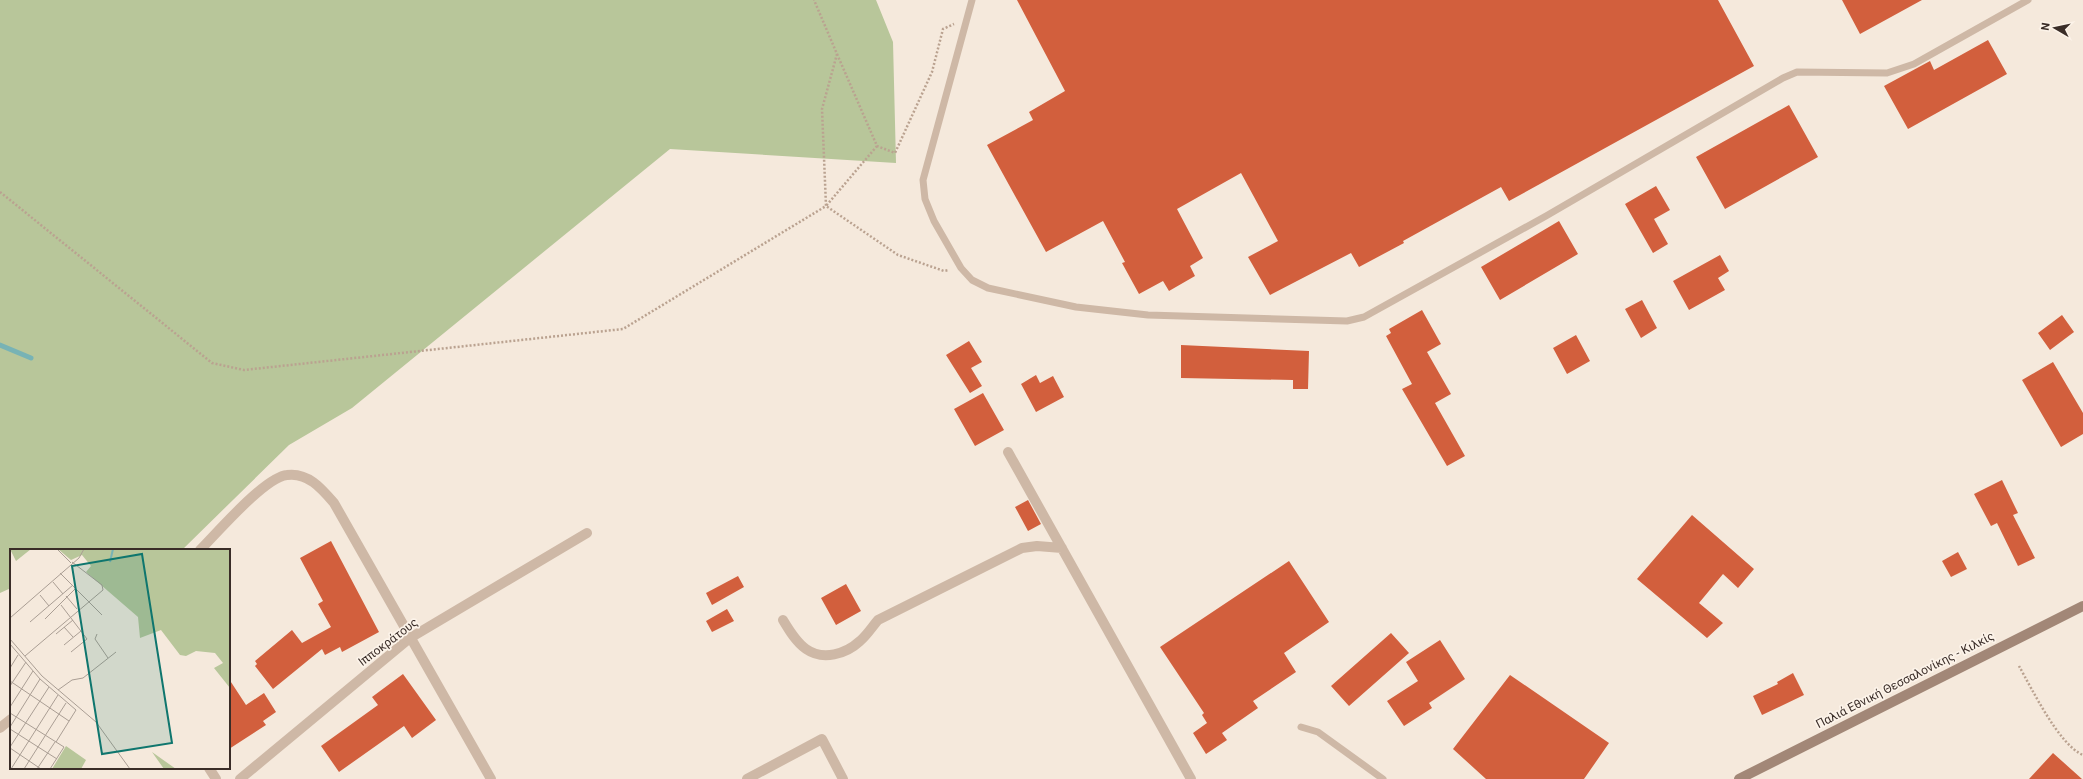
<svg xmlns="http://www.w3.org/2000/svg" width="2083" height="779" viewBox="0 0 2083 779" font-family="Roboto,sans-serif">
  <rect width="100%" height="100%" fill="#f5e9dc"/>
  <path fill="#b8c69a" d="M0,0H876L893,42L896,163L670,149L352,408L289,445L182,550H11V588L0,593Z"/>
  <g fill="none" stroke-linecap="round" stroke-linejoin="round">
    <path stroke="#78b3b5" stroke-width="5" d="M0,345L31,358"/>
  </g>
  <path fill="#d25f3d" d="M1017,0H1718L1754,66L1509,201L1501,187L1403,241L1404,243L1359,267L1351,253L1270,295L1248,257L1278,241L1241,173L1177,209L1203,258L1190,266L1195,276L1169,291L1163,281L1139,294L1122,263L1125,262L1103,221L1046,252L987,145L1033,120L1029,112L1065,91Z
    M1842,0H1922L1860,34Z
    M1988,40L2007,74L1908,129L1884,86L1930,61L1934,70Z
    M1789,105L1818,157L1725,209L1696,157Z
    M1656,186L1670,210L1654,219L1668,244L1653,253L1625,204Z
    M1559,221L1578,254L1500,300L1481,267Z
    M1720,255L1729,271L1718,278L1725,290L1689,310L1673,281Z
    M1642,300L1657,328L1641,338L1625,309Z
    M1422,310L1441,344L1427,352L1451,394L1435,403L1465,456L1447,466L1402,389L1412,384L1386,336L1391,333L1389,329Z
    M2062,315L2074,332L2050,350L2038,333Z
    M1576,335L1590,361L1567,374L1553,348Z
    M969,341L982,362L971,368L982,386L970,393L946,355Z
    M1181,345L1309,351L1308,389H1293V380L1181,378Z
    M2053,362L2083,413V434L2061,447L2022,380Z
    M1036,375L1040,383L1053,376L1064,397L1036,412L1021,384Z
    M983,393L1004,430L975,446L954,409Z
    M2002,480L2018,513L2013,515L2035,558L2018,566L1997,523L1991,526L1974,494Z
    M1028,500L1041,524L1028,531L1015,507Z
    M1692,515L1754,569L1738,588L1723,574L1699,603L1723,623L1707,638L1637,579Z
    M331,541L379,632L342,652L340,647L325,655L322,649L273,689L255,666L257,664L255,661L292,630L302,643L331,627L318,604L323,601L300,558Z
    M1958,552L1967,569L1951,577L1942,561Z
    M1289,561L1329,622L1284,653L1296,672L1253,701L1258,708L1222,733L1227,740L1206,754L1193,733L1207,723L1202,715L1204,713L1160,647Z
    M738,576L744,587L712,605L706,593Z
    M846,584L861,611L836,625L821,598Z
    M727,609L734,621L712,632L706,621Z
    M1391,633L1409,653L1349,706L1331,686Z
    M1440,640L1465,679L1429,703L1432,708L1404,726L1387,701L1418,681L1406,662Z
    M1793,673L1804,695L1762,715L1753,696L1778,684L1777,682Z
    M403,674L436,720L412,738L404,726L339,772L321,746L378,705L372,697Z
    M1510,675L1609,743L1584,779H1486L1453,749Z
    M229,679L246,705L264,693L276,712L263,721L266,725L229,749Z
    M2053,753L2082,779H2029Z"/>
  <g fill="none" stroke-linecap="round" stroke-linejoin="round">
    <path stroke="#baa290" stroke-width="2.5" stroke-dasharray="2 2" stroke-linecap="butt" d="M837,54L877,146L895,153L932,72L943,29L954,24
      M877,146L826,206L898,255L944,271L949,270
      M0,192L212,363L244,370L623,329L826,206L822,109L837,54L814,0
      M2019,666C2032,689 2059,745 2083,755"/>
    <path stroke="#ceb8a6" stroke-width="7" d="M972,0L923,180L925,199L934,221L961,268L972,280L988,288L1076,307L1148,315L1347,321L1364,317L1546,216L1783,78L1797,72L1887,73L1914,64L2028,0
      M1301,727L1318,732L1383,779"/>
    <path stroke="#ceb8a6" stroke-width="10" d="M209,768L216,779"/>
    <path stroke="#ceb8a6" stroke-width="10" d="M1008,452L1191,779
      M200,550C217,533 265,477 287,475C308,472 322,489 334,503L491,779
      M783,620C789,630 796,642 806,649C823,661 846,654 860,641C867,635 872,627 878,620L1022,548L1037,546L1062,548
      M0,728L11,719
      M240,779L410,638L587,533
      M747,779L822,739L843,779"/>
    <path stroke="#a28777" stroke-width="10" d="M1739,779L2083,606"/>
  </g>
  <g text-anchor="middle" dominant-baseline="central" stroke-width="3.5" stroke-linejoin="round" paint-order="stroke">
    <g font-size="12" fill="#3a2d28" stroke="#fcf3e9">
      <text transform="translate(388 642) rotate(-37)">Ιπποκράτους</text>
      <text transform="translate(1905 680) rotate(-27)">Παλιά Εθνική Θεσσαλονίκης - Κιλκίς</text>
    </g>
  </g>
  <g transform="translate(10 549)">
    <rect width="220" height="220" fill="#f5e9dc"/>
    <path d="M0,0H21L6,12ZM48,0H220V139L204,119L213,114L205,104L186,102L176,107L170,106L151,81L130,89L128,68L76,23L81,17L72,6L61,11ZM56,197L76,211L71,220H42ZM142,203L166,220H154Z" fill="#b8c69a"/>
    <path fill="none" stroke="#78b3b5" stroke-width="2" d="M100,13L103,0"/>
    <path fill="none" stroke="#aa9e94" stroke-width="1" d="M47,0L61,14M50,24L92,66M43,33L53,45M30,46L39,57M56,47L67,60M51,56L77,90L61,103M0,69L69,9L74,0M35,70L66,39M20,73L63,36M54,78L63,88M46,85L63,71M87,85L85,90L98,109M0,90L32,127L86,173L120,220M0,95L30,130L66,161L46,193M54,96L71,82M15,107L93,41L92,36L62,13M0,119L8,106M0,132L59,172M0,137L16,113M48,141L62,131L73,129L106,103M0,158L23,122M0,164L54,198L40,220M0,178L30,130M0,180L47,210M0,198L39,138M0,199L31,220M1,220L48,146M14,220L56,154M27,220L45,193"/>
    <path fill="#0f766e" fill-opacity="0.15" stroke="#0f766e" stroke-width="2" d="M132,5L162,194L92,205L62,17Z"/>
    <rect width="220" height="220" fill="none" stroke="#3a2d28" stroke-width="2"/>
  </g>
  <g transform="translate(2055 28) rotate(279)" stroke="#fcf3e9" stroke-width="3" paint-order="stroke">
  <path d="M0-3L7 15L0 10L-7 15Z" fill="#3a2d28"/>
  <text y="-6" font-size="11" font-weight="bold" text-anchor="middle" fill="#3a2d28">N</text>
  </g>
</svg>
